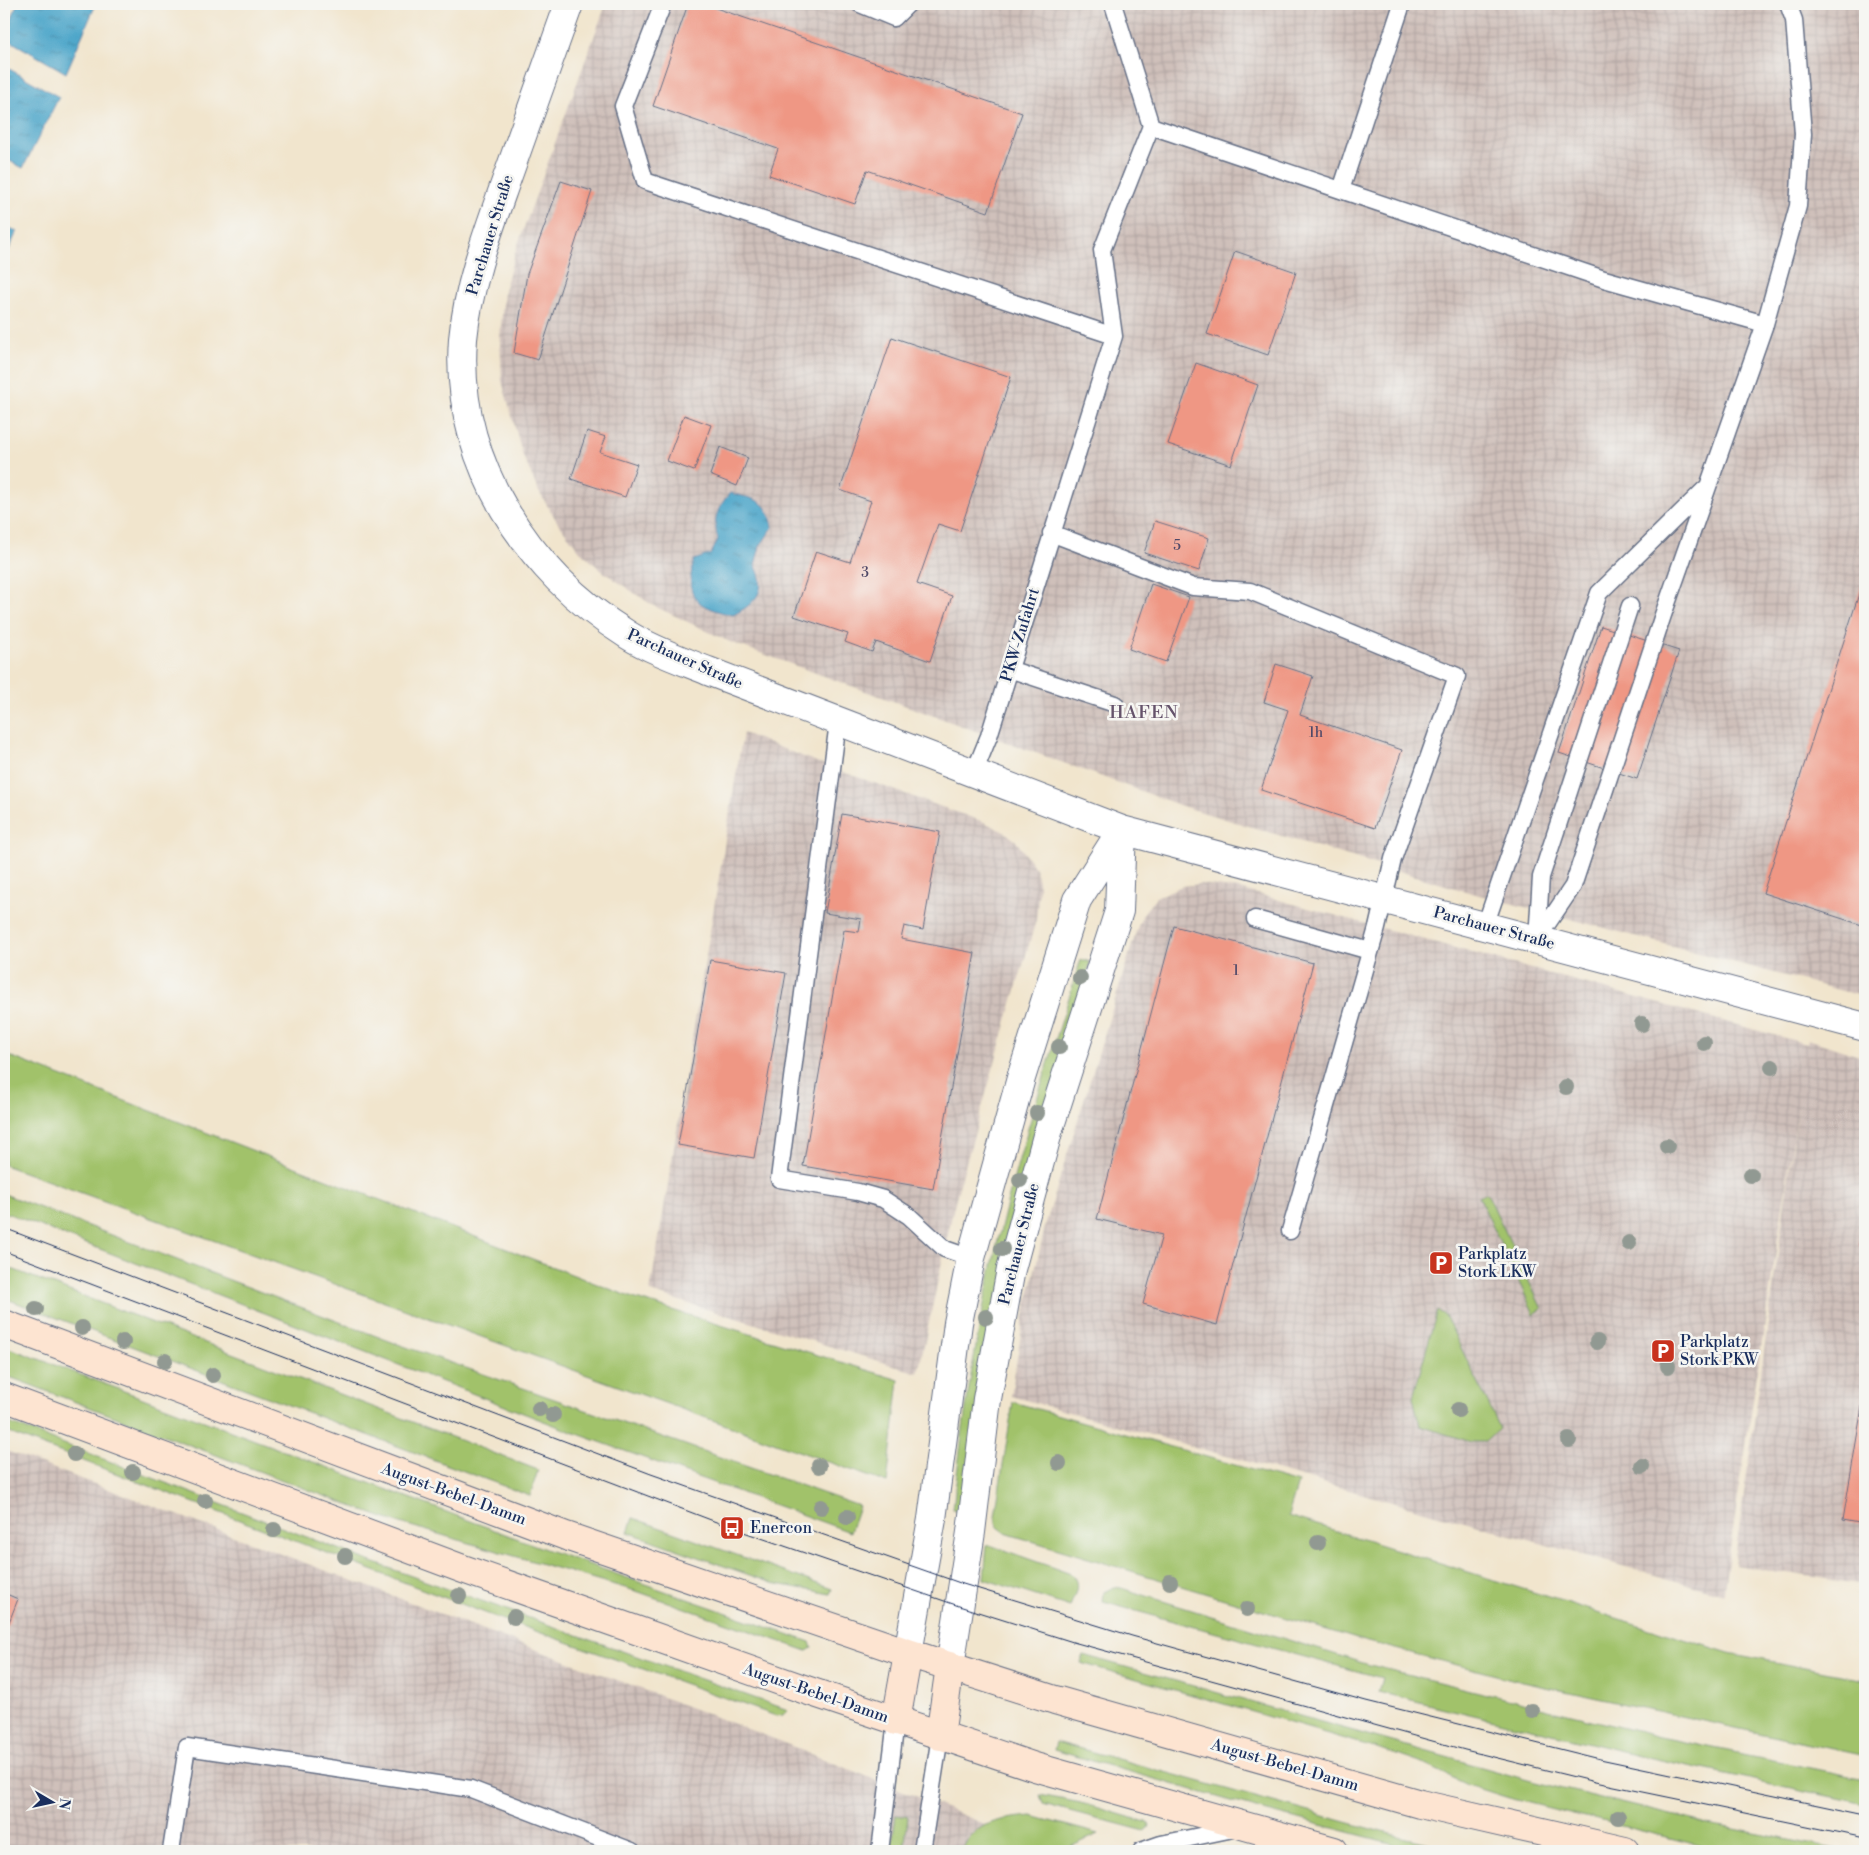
<svg xmlns="http://www.w3.org/2000/svg" width="1869" height="1855" viewBox="0 0 1869 1855" font-family="'Libre Bodoni',serif">
  <defs>
    <pattern id="industrial-grid" width="8" height="8" patternUnits="userSpaceOnUse" patternTransform="scale(1.25)"><rect width="8" height="8" fill="#cfc0ba"/><path d="M0 4h8M4 0v8" fill="none" stroke="#b1a5a2"/></pattern>
    <pattern id="water-ripples" width="26" height="14" patternUnits="userSpaceOnUse" patternTransform="scale(1.25)"><rect width="26" height="14" fill="#4ca5c9"/><path d="M2 4q2-2 4 0t4 0M15 11q2-2 4 0t4 0" fill="none" stroke="#3e87a6"/></pattern>
  </defs>
  <rect width="100%" height="100%" fill="#f6f6f2"/>
  <filter id="ink" filterUnits="userSpaceOnUse"><feTurbulence type="fractalNoise" baseFrequency=".02" numOctaves="2"/><feDisplacementMap in="SourceGraphic" scale="10" xChannelSelector="R" yChannelSelector="G"/><feConvolveMatrix kernelMatrix="1 2 1 2 8 2 1 2 1" color-interpolation-filters="sRGB"/></filter>
  <filter id="wash" filterUnits="userSpaceOnUse"><feTurbulence type="fractalNoise" baseFrequency=".0096" numOctaves="4" result="noise"/><feDisplacementMap in="SourceGraphic" scale="20" xChannelSelector="R" yChannelSelector="G"/><feGaussianBlur stdDeviation="1.12" result="paint"/><feColorMatrix in="noise" values="0 0 0 0 0 0 0 0 0 0 0 0 0 0 0 0 0 1.4 0 .05"/><feComposite in="paint" operator="in"/></filter>
  <g filter="url(#wash)">
    <rect width="100%" height="100%" fill="#f1e5cd"/>
    <path fill="url(#industrial-grid)" d="M606,4H1865V997L1472,893L1185,807L730,642L652,605L602,571L580,551L558,523L539,492L523,456L502,381L500,338L504,291L517,247Z
      M743,733L832,768L984,822L1006,833L1016,841L1035,868L1039,887L1036,920L955,1201L918,1373L650,1292Z
      M1201,884L1239,889L1807,1044L1808,1039L1865,1058V1585L1734,1565L1800,1096L1723,1594L1011,1396L1023,1321L1046,1223L1137,929L1143,914L1156,897L1182,886Z
      M4,1450L769,1737L1052,1851H4Z"/>
    <path fill="#a1c26b" stroke="#5e7864" d="M1081,959L1090,962L963,1512L953,1509C963,1417 977,1326 999,1236C1021,1142 1053,1051 1081,959Z
      M4,1054L633,1298L899,1380L887,1483L4,1165Z
      M1487,1193L1542,1309L1534,1314L1479,1197Z
      M4,1194L392,1342L859,1506L850,1532L572,1432L4,1212Z
      M4,1266L538,1470L530,1496L4,1298Z
      M1437,1311L1445,1315L1500,1428L1485,1442H1471L1420,1426L1413,1397Z
      M4,1346L548,1550L810,1642L812,1648L807,1651L639,1592L383,1518L4,1375Z
      M1013,1402L1298,1483L1288,1516L1729,1653L1865,1680V1756L1523,1682L1357,1639L1005,1533L997,1527L995,1516Z
      M4,1421L372,1562L788,1710L783,1715L776,1716L493,1616L4,1431Z
      M633,1518L832,1589L830,1594L772,1583L628,1532Z
      M987,1544L1071,1574C1082,1584 1074,1595 1070,1607L984,1579Z
      M1114,1587L1121,1588L1366,1664L1660,1737L1865,1779V1804L1656,1759L1378,1692L1382,1678L1103,1602L1104,1592Z
      M1083,1655L1535,1782L1708,1824L1845,1851H1728L1706,1847L1509,1798L1468,1785L1426,1765L1377,1748L1081,1663Z
      M1056,1742L1382,1832L1462,1851H1421L1252,1807L1054,1750Z
      M1040,1795L1081,1803L1146,1822L1150,1825L1149,1828L1145,1831L1043,1804Z
      M896,1815L908,1817L904,1851H891Z
      M1031,1816L1099,1834L1061,1851H962C973,1821 1003,1819 1031,1816Z"/>
    <path fill="url(#water-ripples)" stroke="#346a94" d="M17,4H96L66,73L5,38Z
      M4,66L59,97L23,168L4,158Z
      M4,226L17,231L4,261Z
      M730,493C756,500 767,498 773,527L760,546L755,565C769,590 755,604 733,615C697,607 684,599 694,560L711,554L718,540C713,518 716,510 730,493Z"/>
    <g id="blocks">
      <path fill="#ef9784" d="M688,4H704L1022,113L988,212L867,170L855,204L769,175L778,149L653,106Z
        M561,181L592,191L538,360L514,353L527,274Z
        M1235,251L1296,272L1268,355L1207,334Z
        M892,337L1011,377L960,531L938,524L917,584L952,596L930,661L876,642L872,652L845,642L848,634L794,616L816,551L850,562L871,501L840,490Z
        M1196,363L1258,385L1231,465L1168,444Z
        M684,415L711,425L694,471L667,461Z
        M587,431L606,437L600,452L637,464L625,497L571,479Z
        M720,447L748,458L737,486L710,475Z
        M1155,521L1209,538L1199,571L1144,553Z
        M1865,575V926L1763,893Z
        M1151,584L1189,597L1166,662L1129,649Z
        M1601,626L1679,651L1637,779L1559,753Z
        M1276,664L1313,676L1300,715L1402,750L1375,828L1261,790L1288,710L1264,702Z
        M842,814L940,832L923,930L904,926L901,939L975,953L933,1189L803,1166L844,930L859,932L861,919L825,913Z
        M1174,926L1313,963L1217,1325L1143,1304L1162,1235L1097,1219Z
        M710,960L786,973L754,1158L678,1145Z
        M1864,1216H1865V1246L1859,1245Z
        M1864,1395H1865V1524L1843,1520Z
        M4,1593L18,1599L4,1635Z"/>
    </g>
  </g>
  <g filter="url(#ink)">
    <use href="#blocks" fill-opacity="0" stroke="#666f85" stroke-width="1"/>
    <g fill="none" stroke-linecap="round" stroke-linejoin="round">
      <defs>
        <path id="service" d="M663,4L623,106L645,181L1114,336
          M860,4L894,18L908,4
          M1113,4L1151,126
          M1341,190L1402,4
          M1051,533L1193,587L1250,591L1457,676L1393,859L1377,928L1290,1231
          M1009,669L1115,704
          M838,722L779,1179L858,1192L883,1199L909,1216L945,1249L971,1258
          M974,773L989,736L1114,336L1102,250L1151,126L1604,279L1765,324
          M1255,919L1370,951
          M1485,926L1599,593L1705,489
          M1537,939L1573,886L1663,615L1765,324L1798,206L1803,134L1794,20L1788,4
          M1537,939L1541,877L1630,606
          M171,1851L187,1747L471,1789L632,1851
          M880,1851L896,1721
          M922,1851L940,1736
          M1141,1851L1161,1844L1238,1828"/>
        <path id="minor" d="M569,4C548,63 527,122 506,181C488,232 468,285 463,339C454,461 527,572 628,635C652,650 681,660 708,671L1122,830L1865,1027
          M908,1653L932,1519L958,1323L971,1258L1021,1078L1077,900L1121,831
          M950,1666L971,1532L987,1399L1011,1269L1048,1132L1119,911L1122,830"/>
        <path id="secondary" d="M4,1324L566,1536L908,1653L1055,1700L1420,1804L1625,1851
          M4,1397L463,1569L806,1690L1035,1767L1334,1851
          M896,1721L908,1653
          M940,1736L950,1666"/>
      </defs>
      <use href="#service" stroke="#666f85" stroke-width="19"/>
      <use href="#minor" stroke="#666f85" stroke-width="30"/>
      <use href="#secondary" stroke="#666f85" stroke-width="30"/>
      <use href="#service" stroke="#fff" stroke-width="16"/>
      <use href="#minor" stroke="#fff" stroke-width="28"/>
      <use href="#secondary" stroke="#fde4d1" stroke-width="28"/>
      <path stroke="#1b2f5e" stroke-width="1" d="M4,1228L651,1474L963,1584L1132,1636L1366,1701L1600,1759L1865,1815
        M4,1251L732,1528L959,1606L1073,1642L1465,1750L1595,1782L1865,1838"/>
    </g>
    <g fill="#919992">
      <circle cx="1080" cy="978" r="8"/>
      <circle cx="1642" cy="1024" r="8"/>
      <circle cx="1704" cy="1043" r="8"/>
      <circle cx="1059" cy="1047" r="8"/>
      <circle cx="1772" cy="1067" r="8"/>
      <circle cx="1566" cy="1087" r="8"/>
      <circle cx="1037" cy="1113" r="8"/>
      <circle cx="1667" cy="1146" r="8"/>
      <circle cx="1751" cy="1175" r="8"/>
      <circle cx="1020" cy="1180" r="8"/>
      <circle cx="1629" cy="1243" r="8"/>
      <circle cx="1002" cy="1249" r="8"/>
      <circle cx="36" cy="1309" r="8"/>
      <circle cx="986" cy="1317" r="8"/>
      <circle cx="82" cy="1328" r="8"/>
      <circle cx="123" cy="1342" r="8"/>
      <circle cx="1597" cy="1342" r="8"/>
      <circle cx="165" cy="1361" r="8"/>
      <circle cx="1668" cy="1366" r="8"/>
      <circle cx="213" cy="1375" r="8"/>
      <circle cx="539" cy="1409" r="8"/>
      <circle cx="1458" cy="1410" r="8"/>
      <circle cx="553" cy="1415" r="8"/>
      <circle cx="1569" cy="1440" r="8"/>
      <circle cx="74" cy="1454" r="8"/>
      <circle cx="1059" cy="1463" r="8"/>
      <circle cx="819" cy="1466" r="8"/>
      <circle cx="1642" cy="1466" r="8"/>
      <circle cx="133" cy="1472" r="8"/>
      <circle cx="205" cy="1501" r="8"/>
      <circle cx="821" cy="1507" r="8"/>
      <circle cx="847" cy="1517" r="8"/>
      <circle cx="274" cy="1530" r="8"/>
      <circle cx="1318" cy="1543" r="8"/>
      <circle cx="345" cy="1556" r="8"/>
      <circle cx="1170" cy="1582" r="8"/>
      <circle cx="459" cy="1596" r="8"/>
      <circle cx="1247" cy="1609" r="8"/>
      <circle cx="514" cy="1617" r="8"/>
      <circle cx="1532" cy="1711" r="8"/>
      <circle cx="1618" cy="1817" r="8"/>
    </g>
  </g>
  <defs>
    <symbol id="parking-square" viewBox="-11 -11 22 22"><rect x="-9" y="-9" width="18" height="18" rx="4" fill="#c8321e" stroke="#f6f6f2"/><path d="M-3.5-5.5H1a3.5 3.5 0 0 1 0 7H-1V5.5H-3.5ZM-1-3.4V-.6H.8a1.4 1.4 0 0 0 0-2.8Z" fill="#fff"/></symbol>
    <symbol id="bus-square" viewBox="-11 -11 22 22"><rect x="-9" y="-9" width="18" height="18" rx="4" fill="#c8321e" stroke="#f6f6f2"/><path d="M-5-6H5V4H4V6H2V4H-2V6H-4V4H-5ZM-3.5-4V0h7V-4ZM-3.5 1.2v1.5H-2V1.2ZM2 1.2v1.5H3.5V1.2Z" fill="#fff"/></symbol>
  </defs>
  <g fill-rule="evenodd">
    <use href="#parking-square" x="1427" y="1249" width="28" height="28"/>
    <use href="#parking-square" x="1649" y="1337" width="28" height="28"/>
    <use href="#bus-square" x="718" y="1514" width="28" height="28"/>
  </g>
  <g text-anchor="middle" dominant-baseline="central" stroke-width="5" stroke-linejoin="round" paint-order="stroke">
    <g font-size="14" fill="#504968">
      <text x="1177" y="546">5</text>
      <text x="865" y="573">3</text>
      <text x="1316" y="733">1h</text>
      <text x="1236" y="971">1</text>
    </g>
    <g font-size="16" fill="#1b2f5e" stroke="#f6f6f2">
      <text transform="translate(490 235) rotate(-73)">Parchauer Straße</text>
      <text transform="translate(1020 635) rotate(-73)">PKW-Zufahrt</text>
      <text transform="translate(685 659) rotate(24)">Parchauer Straße</text>
      <text transform="translate(1494 928) rotate(15)">Parchauer Straße</text>
      <text transform="translate(1019 1244) rotate(-76)">Parchauer Straße</text>
      <text transform="translate(454 1494) rotate(20)">August-Bebel-Damm</text>
      <text transform="translate(816 1693) rotate(19)">August-Bebel-Damm</text>
      <text transform="translate(1285 1765) rotate(16)">August-Bebel-Damm</text>
    </g>
    <g font-size="16" fill="#1b2f5e" stroke="#f6f6f2" text-anchor="start">
      <text x="1458" y="1254">Parkplatz<tspan x="1458" dy="18">Stork LKW</tspan></text>
      <text x="1680" y="1342">Parkplatz<tspan x="1680" dy="18">Stork PKW</tspan></text>
      <text x="750" y="1528">Enercon</text>
    </g>
    <g font-size="18" letter-spacing="1" fill="#65536b" stroke="#f6f6f2">
      <text x="1144" y="712">HAFEN</text>
    </g>
  </g>
  <rect width="1869" height="1855" fill="none" stroke="#f6f6f2" stroke-width="20"/>
  <g transform="translate(52 1802) rotate(99)" stroke="#f6f6f2" stroke-width="4" paint-order="stroke">
  <path d="M0-4L9 19L0 12L-9 19Z" fill="#1b2f5e"/>
  <text y="-8" font-size="14" font-weight="bold" text-anchor="middle" fill="#1b2f5e">N</text>
  </g>
</svg>
